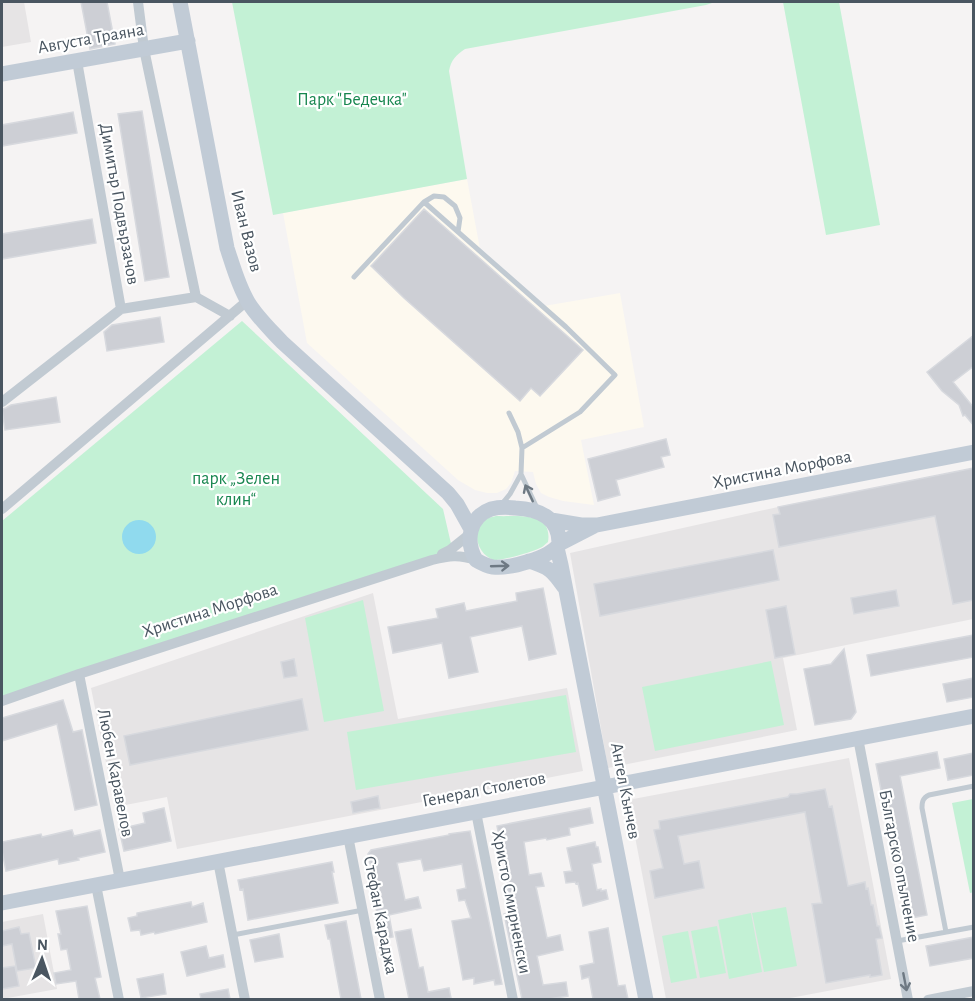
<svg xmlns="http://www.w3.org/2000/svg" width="975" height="1001" viewBox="0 0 975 1001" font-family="'Alegreya Sans',sans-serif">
  <rect width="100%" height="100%" fill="#f5f3f3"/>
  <path fill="#fdf9ef" d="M467,179L480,249L544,306L620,293L644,427L581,440L594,505L563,501L549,497L541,493L536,484L533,472L515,471L511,483L506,489L497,493H487L475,490L458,480L307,343L283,213Z"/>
  <path fill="#e6e4e5" d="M2,2H24L31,42L2,47Z
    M973,468V619L783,658L797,730L608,768L570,553L778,507Z
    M373,593L398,719L567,688L583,771L177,849L167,797L115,807L91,688Z
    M849,758L891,979L785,999H666L628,800Z
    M43,914L57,989L2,999V922Z"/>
  <path fill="#c3f1d5" d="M232,2H715L706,5L465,49C456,55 451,60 449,71L467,179L273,215Z
    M783,2H839L880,225L826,235Z
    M242,321L443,509L452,548L421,562L2,702V521Z
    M496,516C518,517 553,511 548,542C545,544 543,547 540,548C533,552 500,561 494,560C478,555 471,533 483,521C486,518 492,517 496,516Z
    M363,600L384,711L324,722L305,618Z
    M771,661L784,725L655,751L642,687Z
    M566,695L576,752L356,790L347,732Z
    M973,799L974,892L970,893L952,803Z
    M786,907L797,966L764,972L752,913Z
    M751,913L762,972L729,979L718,920Z
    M717,926L726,973L700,978L691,931Z
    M688,931L697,978L671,983L662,936Z"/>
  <path fill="#90daee" d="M122 537a17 17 0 1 1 34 0a17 17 0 1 1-34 0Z"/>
  <path fill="#cdcfd5" stroke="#d7d9de" stroke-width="1.5" d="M81,2H107L115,44L90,49Z
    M142,111L169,277L145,281L118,114Z
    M73,112L77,133L2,146V125Z
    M424,209L583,350L540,396L531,388L520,401L404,298L371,266Z
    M92,219L96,243L2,259V234Z
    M160,317L164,342L107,351L104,332L112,325Z
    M974,335V366L953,382L974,408V426L965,415L963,416L959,405L942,391L927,372Z
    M56,397L60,422L5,430L2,409L6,408L11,405Z
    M666,439L670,455L661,457L664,467L616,480L620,495L598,501L588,459Z
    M974,468V600L953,604L935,516L779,547L773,515L780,514L778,507Z
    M773,550L779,580L600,616L594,584Z
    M543,588L556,654L529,660L522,626L470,637L478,672L449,678L442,643L393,653L388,627L438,618L436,609L464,603L466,611L517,601L516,593Z
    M896,590L899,606L854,614L851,598Z
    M786,606L795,654L775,658L766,610Z
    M974,635V657L871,676L867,655Z
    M844,649L856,712L851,719L815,725L804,669L831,664Z
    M294,659L297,676L284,678L281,662Z
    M974,678V697L947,702L943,684Z
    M302,699L308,730L130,765L124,736Z
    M63,700L73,732L82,730L97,805L75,810L57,724L2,741V718Z
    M937,752L940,768L900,776L927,915L906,919L876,764Z
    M974,753V775L948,780L944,759Z
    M825,789L829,807L832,806L848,886L865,882L866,889L868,888L871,905H873L877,926H879L882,938L876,939L882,975L870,977V975L826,983L812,904L822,903L805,812L678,836L684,864L699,861L704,888L655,898L650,871L663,868L654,830L660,829L659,821L788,797L790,794H797Z
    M378,796L380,808L353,813L351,802Z
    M164,808L171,841L124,851L119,829L145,823L143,813Z
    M590,808L593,823L569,828L570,835L547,840L546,838L524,842L529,875L541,873L544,886L536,887L547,938L560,935L563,950L537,956L543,985L566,982L568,996L549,999H522L504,914L510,912L509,906H511L507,887H508L507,879H508L497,826Z
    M72,830L74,836L100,830L105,852L78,858L79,860L59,864L58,859L6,871L2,851V842L41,834L42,837Z
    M470,831L502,984L495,985L494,980L474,984V978L463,980L452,921L471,918L465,900L459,901L457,890L466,888L462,864L424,871L421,859L397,863L405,900L418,897L421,908L389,915L393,937L382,939L376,908L383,907L374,868H371L368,854L371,850L449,835V834Z
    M595,842L596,847H598L601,862L592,864L597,890L601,889V891L606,890L608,899L583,906L578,883L576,884L575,882L566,883L564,872L572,871L567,848Z
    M332,862L334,872H332L338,903L248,920L243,889L240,890L238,880Z
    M191,902L192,907L203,903L207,922L155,934L154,932L141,935L140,930L131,931L128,918L137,916V913Z
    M87,906L101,977L95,978L100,999H79L76,981L56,984L54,973L71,970L67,949L61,950L58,934H61L56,911Z
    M346,921L361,999H341L330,939H328L325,925Z
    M19,927L21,934L29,933L36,968L17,971L12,944L2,946V931Z
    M608,928L618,986L625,985L628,999H593L589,977L582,979L580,966L594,963L589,932Z
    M411,929L419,968L423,967L428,992L449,988L451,998L443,999H409L395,932Z
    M279,934L283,957L255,962L250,940Z
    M974,937V958L930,966L926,946Z
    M206,946L209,958L223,955L225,967L187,976L181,952Z
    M15,966L19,986L2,989V968Z
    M163,974L166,994L141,998L137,979Z
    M228,989L230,999H201L200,994Z"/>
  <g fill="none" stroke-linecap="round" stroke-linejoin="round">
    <path stroke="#c1cad2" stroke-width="5" d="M424,202L434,196L444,197L455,206L460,218L458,232
      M354,277L424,202L566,327L615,375L580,412L522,448
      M509,413L518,432L522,448L521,474L537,508
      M501,505L510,494L521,474
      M946,932L922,808C922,801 923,798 929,795L974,786
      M233,935L363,910
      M897,941L974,927"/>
    <path stroke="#c1cad2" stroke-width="10" d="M138,2L144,49L196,297
      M121,309L196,297L230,316
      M2,402L121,309L77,61
      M2,509L247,301
      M442,554L450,550L470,534
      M79,674L120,880
      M2,701L79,674L432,560C449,556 458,554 476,560
      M858,738L908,1000
      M476,812L513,1000
      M348,836L380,1000
      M218,861L245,1000
      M96,885L119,1000
      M928,1000L974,991"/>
    <path stroke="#c1cbd6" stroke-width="15" d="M180,2L227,248C233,266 238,285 248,302C257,317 270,329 282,342L448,493L457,504L471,529
      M2,74L188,41
      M551,520L581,525H597L974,452
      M559,544C560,517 538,509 515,508C507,507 499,507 491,509C469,517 465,541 476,560C481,563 487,566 493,567C509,569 550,558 559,544L594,526
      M557,548L561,565L646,1000
      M529,561C550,568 552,570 564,587
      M2,903L974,716"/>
  </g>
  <defs><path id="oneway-shaft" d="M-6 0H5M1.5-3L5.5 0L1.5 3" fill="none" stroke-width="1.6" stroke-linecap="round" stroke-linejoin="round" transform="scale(1.5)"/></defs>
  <g stroke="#6e7983">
    <use href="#oneway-shaft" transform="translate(529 493) rotate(-115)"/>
    <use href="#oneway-shaft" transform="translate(905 982) rotate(79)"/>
  </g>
  <use stroke="#6e7984" href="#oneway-shaft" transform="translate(500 566) rotate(-2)"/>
  <g text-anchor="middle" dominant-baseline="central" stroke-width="4.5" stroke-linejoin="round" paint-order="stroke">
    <g font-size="18" fill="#4a5661" stroke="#fff">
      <text transform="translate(91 39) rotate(-10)">Августа Траяна</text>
      <text transform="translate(119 204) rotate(80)">Димитър Подвързачов</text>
      <text transform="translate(246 231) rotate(76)">Иван Вазов</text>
      <text transform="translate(782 470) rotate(-11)">Христина Морфова</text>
      <text transform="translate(210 611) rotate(-18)">Христина Морфова</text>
      <text transform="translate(115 773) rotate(79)">Любен Каравелов</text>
      <text transform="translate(484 790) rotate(-11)">Генерал Столетов</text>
      <text transform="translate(625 791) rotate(79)">Ангел Кънчев</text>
      <text transform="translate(899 866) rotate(79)">Българско опълчение</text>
      <text transform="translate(511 902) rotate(79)">Христо Смирненски</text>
      <text transform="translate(380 915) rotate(79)">Стефан Караджа</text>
    </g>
    <g font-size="18" fill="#17864f" stroke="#fff">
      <text x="352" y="100">Парк "Бедечка"</text>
      <text x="236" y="479">парк „Зелен<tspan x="236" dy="21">клин“</tspan></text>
    </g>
  </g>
  <rect width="975" height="1001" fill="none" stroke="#4a5661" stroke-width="6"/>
  <g transform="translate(42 959) rotate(2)" stroke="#ffffff" stroke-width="4.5" paint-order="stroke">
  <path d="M0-4.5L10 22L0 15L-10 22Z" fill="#4a5661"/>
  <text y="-9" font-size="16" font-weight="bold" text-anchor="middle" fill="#4a5661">N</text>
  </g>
</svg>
